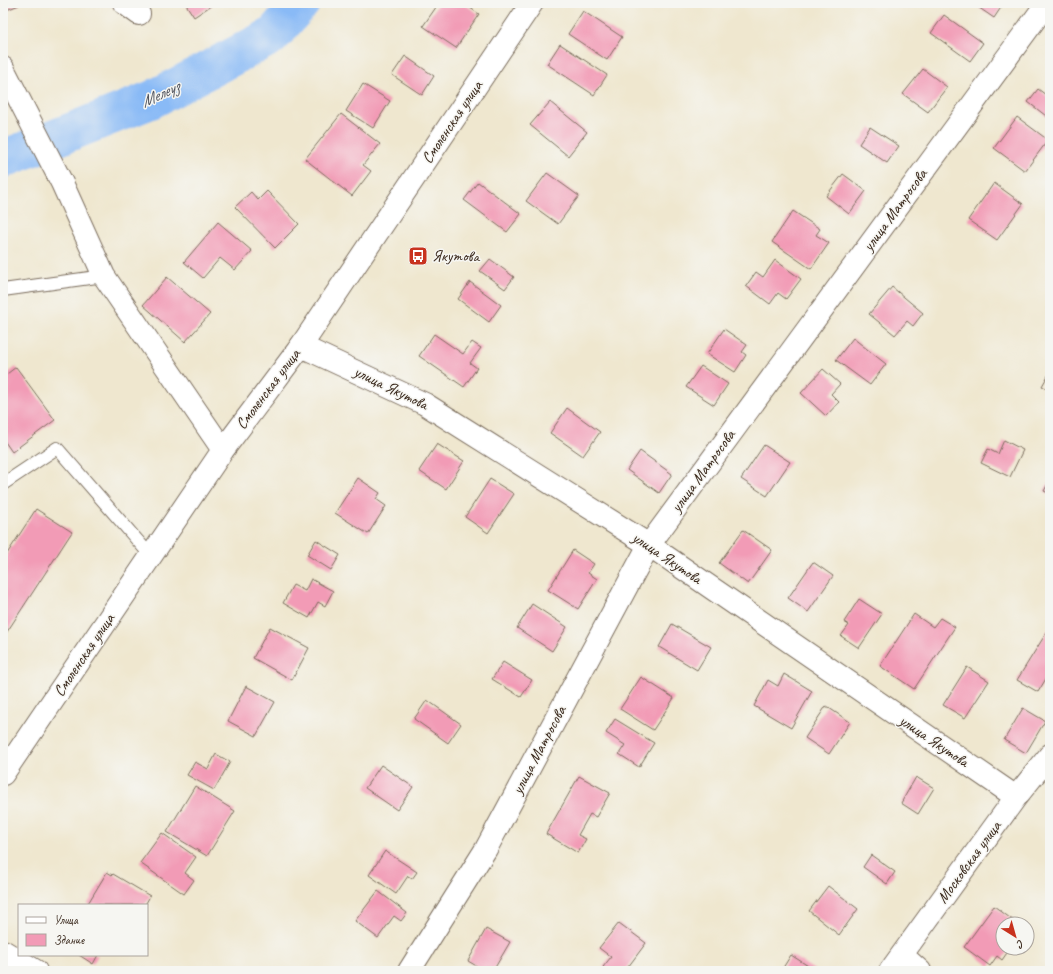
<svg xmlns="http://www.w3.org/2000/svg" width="1053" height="974" viewBox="0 0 1053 974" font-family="Caveat,sans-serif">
  <rect width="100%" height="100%" fill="#f6f6f2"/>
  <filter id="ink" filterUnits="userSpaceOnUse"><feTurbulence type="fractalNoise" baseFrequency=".025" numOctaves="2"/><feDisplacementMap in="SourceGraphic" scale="8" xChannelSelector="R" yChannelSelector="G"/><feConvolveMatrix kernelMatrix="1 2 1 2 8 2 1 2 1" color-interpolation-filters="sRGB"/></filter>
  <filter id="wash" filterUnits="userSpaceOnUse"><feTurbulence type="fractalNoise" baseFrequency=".012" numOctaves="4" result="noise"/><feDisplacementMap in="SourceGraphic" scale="16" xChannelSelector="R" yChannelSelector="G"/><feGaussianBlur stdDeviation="0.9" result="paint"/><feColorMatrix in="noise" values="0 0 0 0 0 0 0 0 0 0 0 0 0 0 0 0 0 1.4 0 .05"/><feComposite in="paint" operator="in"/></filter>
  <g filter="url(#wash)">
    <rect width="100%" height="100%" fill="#efe7cf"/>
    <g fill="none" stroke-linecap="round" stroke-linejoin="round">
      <path stroke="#89baf6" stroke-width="38" d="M3,159L153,99L272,36L301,3"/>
    </g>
    <g id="blocks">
      <path fill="#f29bb6" d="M3,3H18L19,5L4,11Z
        M185,3H215L194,17Z
        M439,3H463L479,14L456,48L423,26Z
        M972,3H1004L994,18Z
        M583,11L622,37L607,60L568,34Z
        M944,15L983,43L970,61L931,33Z
        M560,44L607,75L594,95L547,64Z
        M405,56L434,76L422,95L392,75Z
        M923,69L947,87L928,112L903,94Z
        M363,84L390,101L373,128L346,111Z
        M1038,89L1050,98V119L1028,102Z
        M550,102L587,132L568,156L530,125Z
        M341,114L380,144L363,165L371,171L352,196L305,159Z
        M1017,117L1048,140L1025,171L994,148Z
        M870,127L899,146L887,163L859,144Z
        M547,173L579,196L558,224L526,201Z
        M843,174L866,191L849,214L826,196Z
        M478,182L521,214L507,232L464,200Z
        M994,183L1023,204L997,240L968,220Z
        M267,191L299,224L275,248L235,207L251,192L258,200Z
        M793,211L820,229L816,235L829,243L811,269L772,242Z
        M218,222L252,251L235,270L220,258L203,278L184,262Z
        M490,259L514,277L505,289L480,271Z
        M775,260L801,279L786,299L778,293L770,304L746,286L756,272L763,277Z
        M167,277L210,314L185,342L143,305Z
        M470,282L501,305L489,322L458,299Z
        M892,287L923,313L913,326L907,321L895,335L869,314Z
        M724,329L747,345L742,352L746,355L735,372L707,354Z
        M434,334L463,354L472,342L481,348L470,363L477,368L464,387L419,356Z
        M853,338L886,364L870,385L836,360Z
        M701,366L728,384L714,405L686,387Z
        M16,367L55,420L12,452L3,439V377Z
        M823,369L840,384L831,394L839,402L826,416L801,393Z
        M1050,372V390L1042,386Z
        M567,408L600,432L583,456L550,433Z
        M1004,440L1023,450L1010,477L981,463L988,449L998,454Z
        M437,444L464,461L446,489L419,471Z
        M764,445L790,462L767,496L741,479Z
        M640,451L672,474L659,493L627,470Z
        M358,478L380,493L376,499L386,506L368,534L335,513Z
        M490,479L514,494L488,533L465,517Z
        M1050,480V494L1044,491Z
        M36,509L72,532L3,638V560Z
        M743,530L772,550L748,584L719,563Z
        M316,540L340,555L331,570L307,555Z
        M573,550L594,564L588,573L597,579L578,609L548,590Z
        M813,562L833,576L808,612L788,598Z
        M311,579L333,591L325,606L318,602L309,618L283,603L293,585L305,591Z
        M859,599L882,614L859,648L841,636L849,625L844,622Z
        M532,604L567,627L552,651L517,628Z
        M914,614L933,627L940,618L955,627L914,689L880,666Z
        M672,624L711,647L697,670L659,647Z
        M270,627L309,648L292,680L253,658Z
        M1050,627V679L1047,677L1038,692L1017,680Z
        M503,662L532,680L521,697L492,679Z
        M967,667L989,681L965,718L943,705Z
        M784,674L812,691L791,728L754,706L768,680L778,686Z
        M641,677L674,698L653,730L620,709Z
        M246,686L275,702L256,736L228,721Z
        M427,700L461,724L448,743L414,719Z
        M826,706L850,722L829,754L805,738Z
        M1023,708L1045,721L1026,753L1004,740Z
        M615,719L654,743L639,767L619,754L625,745L606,733Z
        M216,754L230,762L214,790L187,775L195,762L208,769Z
        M381,765L413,787L397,810L365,788Z
        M579,776L610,793L596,817L590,814L578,835L586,839L578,853L546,834Z
        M916,777L934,788L918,814L901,803Z
        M195,786L235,811L207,856L167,832Z
        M162,833L196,857L185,873L194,880L184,894L140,863Z
        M385,851L417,872L412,879L408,876L396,894L369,875Z
        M871,855L895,872L887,884L863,867Z
        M107,872L112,875L113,874L150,896L145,905H87Z
        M828,886L858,909L839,935L809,911Z
        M378,891L407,913L401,921L394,916L378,938L355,921Z
        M994,906L1018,924H1003V948H1006L1009,950L1002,960L997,956L990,966L964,947Z
        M619,923L646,943L625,971H608L603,967L611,957L599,948Z
        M486,929L510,942L493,971H485L468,961Z
        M79,955H98L93,964Z
        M791,955L816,971H781Z"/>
    </g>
  </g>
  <g filter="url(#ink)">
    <use href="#blocks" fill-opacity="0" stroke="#7a6c5c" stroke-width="1"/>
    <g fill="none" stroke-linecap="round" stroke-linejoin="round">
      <defs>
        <path id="service" d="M3,290L104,276
          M3,484L57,448L151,556"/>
        <path id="minor" d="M124,3L139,14
          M301,346L425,404L649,545L1016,797
          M3,951L36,971
          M902,955L920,971
          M409,971L486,849L649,545L1047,3
          M890,971L1016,797L1050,755"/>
        <path id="secondary" d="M3,68L62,183L104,276L223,450
          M3,774L223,450L301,346L532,3"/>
      </defs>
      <use href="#service" stroke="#7a6c5c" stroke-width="14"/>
      <use href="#minor" stroke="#7a6c5c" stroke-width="24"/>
      <use href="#secondary" stroke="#7a6c5c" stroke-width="24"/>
      <use href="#service" stroke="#fff" stroke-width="12"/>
      <use href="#minor" stroke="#fff" stroke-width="22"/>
      <use href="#secondary" stroke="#fff" stroke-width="22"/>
    </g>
  </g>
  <defs>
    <symbol id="bus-square" viewBox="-11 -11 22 22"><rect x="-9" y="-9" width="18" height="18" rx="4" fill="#c8321e" stroke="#f6f6f2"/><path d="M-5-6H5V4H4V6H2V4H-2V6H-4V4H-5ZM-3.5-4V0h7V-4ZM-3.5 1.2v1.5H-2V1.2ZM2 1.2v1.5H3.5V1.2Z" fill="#fff"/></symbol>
  </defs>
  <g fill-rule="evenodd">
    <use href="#bus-square" x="407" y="245" width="22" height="22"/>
  </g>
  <g text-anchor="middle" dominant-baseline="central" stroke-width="3" stroke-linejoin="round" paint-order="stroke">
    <g font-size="16" fill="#3b2a1e" stroke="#f6f6f2">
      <text transform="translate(452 122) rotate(-56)">Смоленская улица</text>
      <text transform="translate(895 210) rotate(-54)">улица Матросова</text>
      <text transform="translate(391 388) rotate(26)">улица Якутова</text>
      <text transform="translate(268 389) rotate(-53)">Смоленская улица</text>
      <text transform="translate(703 471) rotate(-54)">улица Матросова</text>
      <text transform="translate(667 558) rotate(34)">улица Якутова</text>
      <text transform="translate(84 655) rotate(-56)">Смоленская улица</text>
      <text transform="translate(934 741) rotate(34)">улица Якутова</text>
      <text transform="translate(539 750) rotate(-62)">улица Матросова</text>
      <text transform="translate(969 862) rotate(-54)">Московская улица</text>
    </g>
    <g font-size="16" fill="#3b2a1e" stroke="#f6f6f2" text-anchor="start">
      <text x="432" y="256">Якутова</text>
    </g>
    <g font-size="17" font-style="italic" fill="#52555f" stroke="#f6f6f2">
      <text transform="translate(160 94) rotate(-26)">Мелеуз</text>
    </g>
  </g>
  <rect width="1053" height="974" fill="none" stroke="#f6f6f2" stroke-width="16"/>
  <rect x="18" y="904" width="130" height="52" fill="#f6f6f2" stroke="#aba49d"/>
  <rect x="26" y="917" width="20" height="6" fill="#ffffff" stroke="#aba49d"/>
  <text x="54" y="924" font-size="12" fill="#3b2a1e">Улица</text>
  <rect x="26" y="934" width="20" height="12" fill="#f29bb6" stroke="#aba49d"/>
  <text x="54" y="944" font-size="12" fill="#3b2a1e">Здание</text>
  <g transform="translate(1015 936) rotate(143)"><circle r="19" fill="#f6f6f2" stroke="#aba49d"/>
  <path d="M0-3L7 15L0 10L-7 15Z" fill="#c8321e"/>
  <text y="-6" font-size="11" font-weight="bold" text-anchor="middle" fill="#3b2a1e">С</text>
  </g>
</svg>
